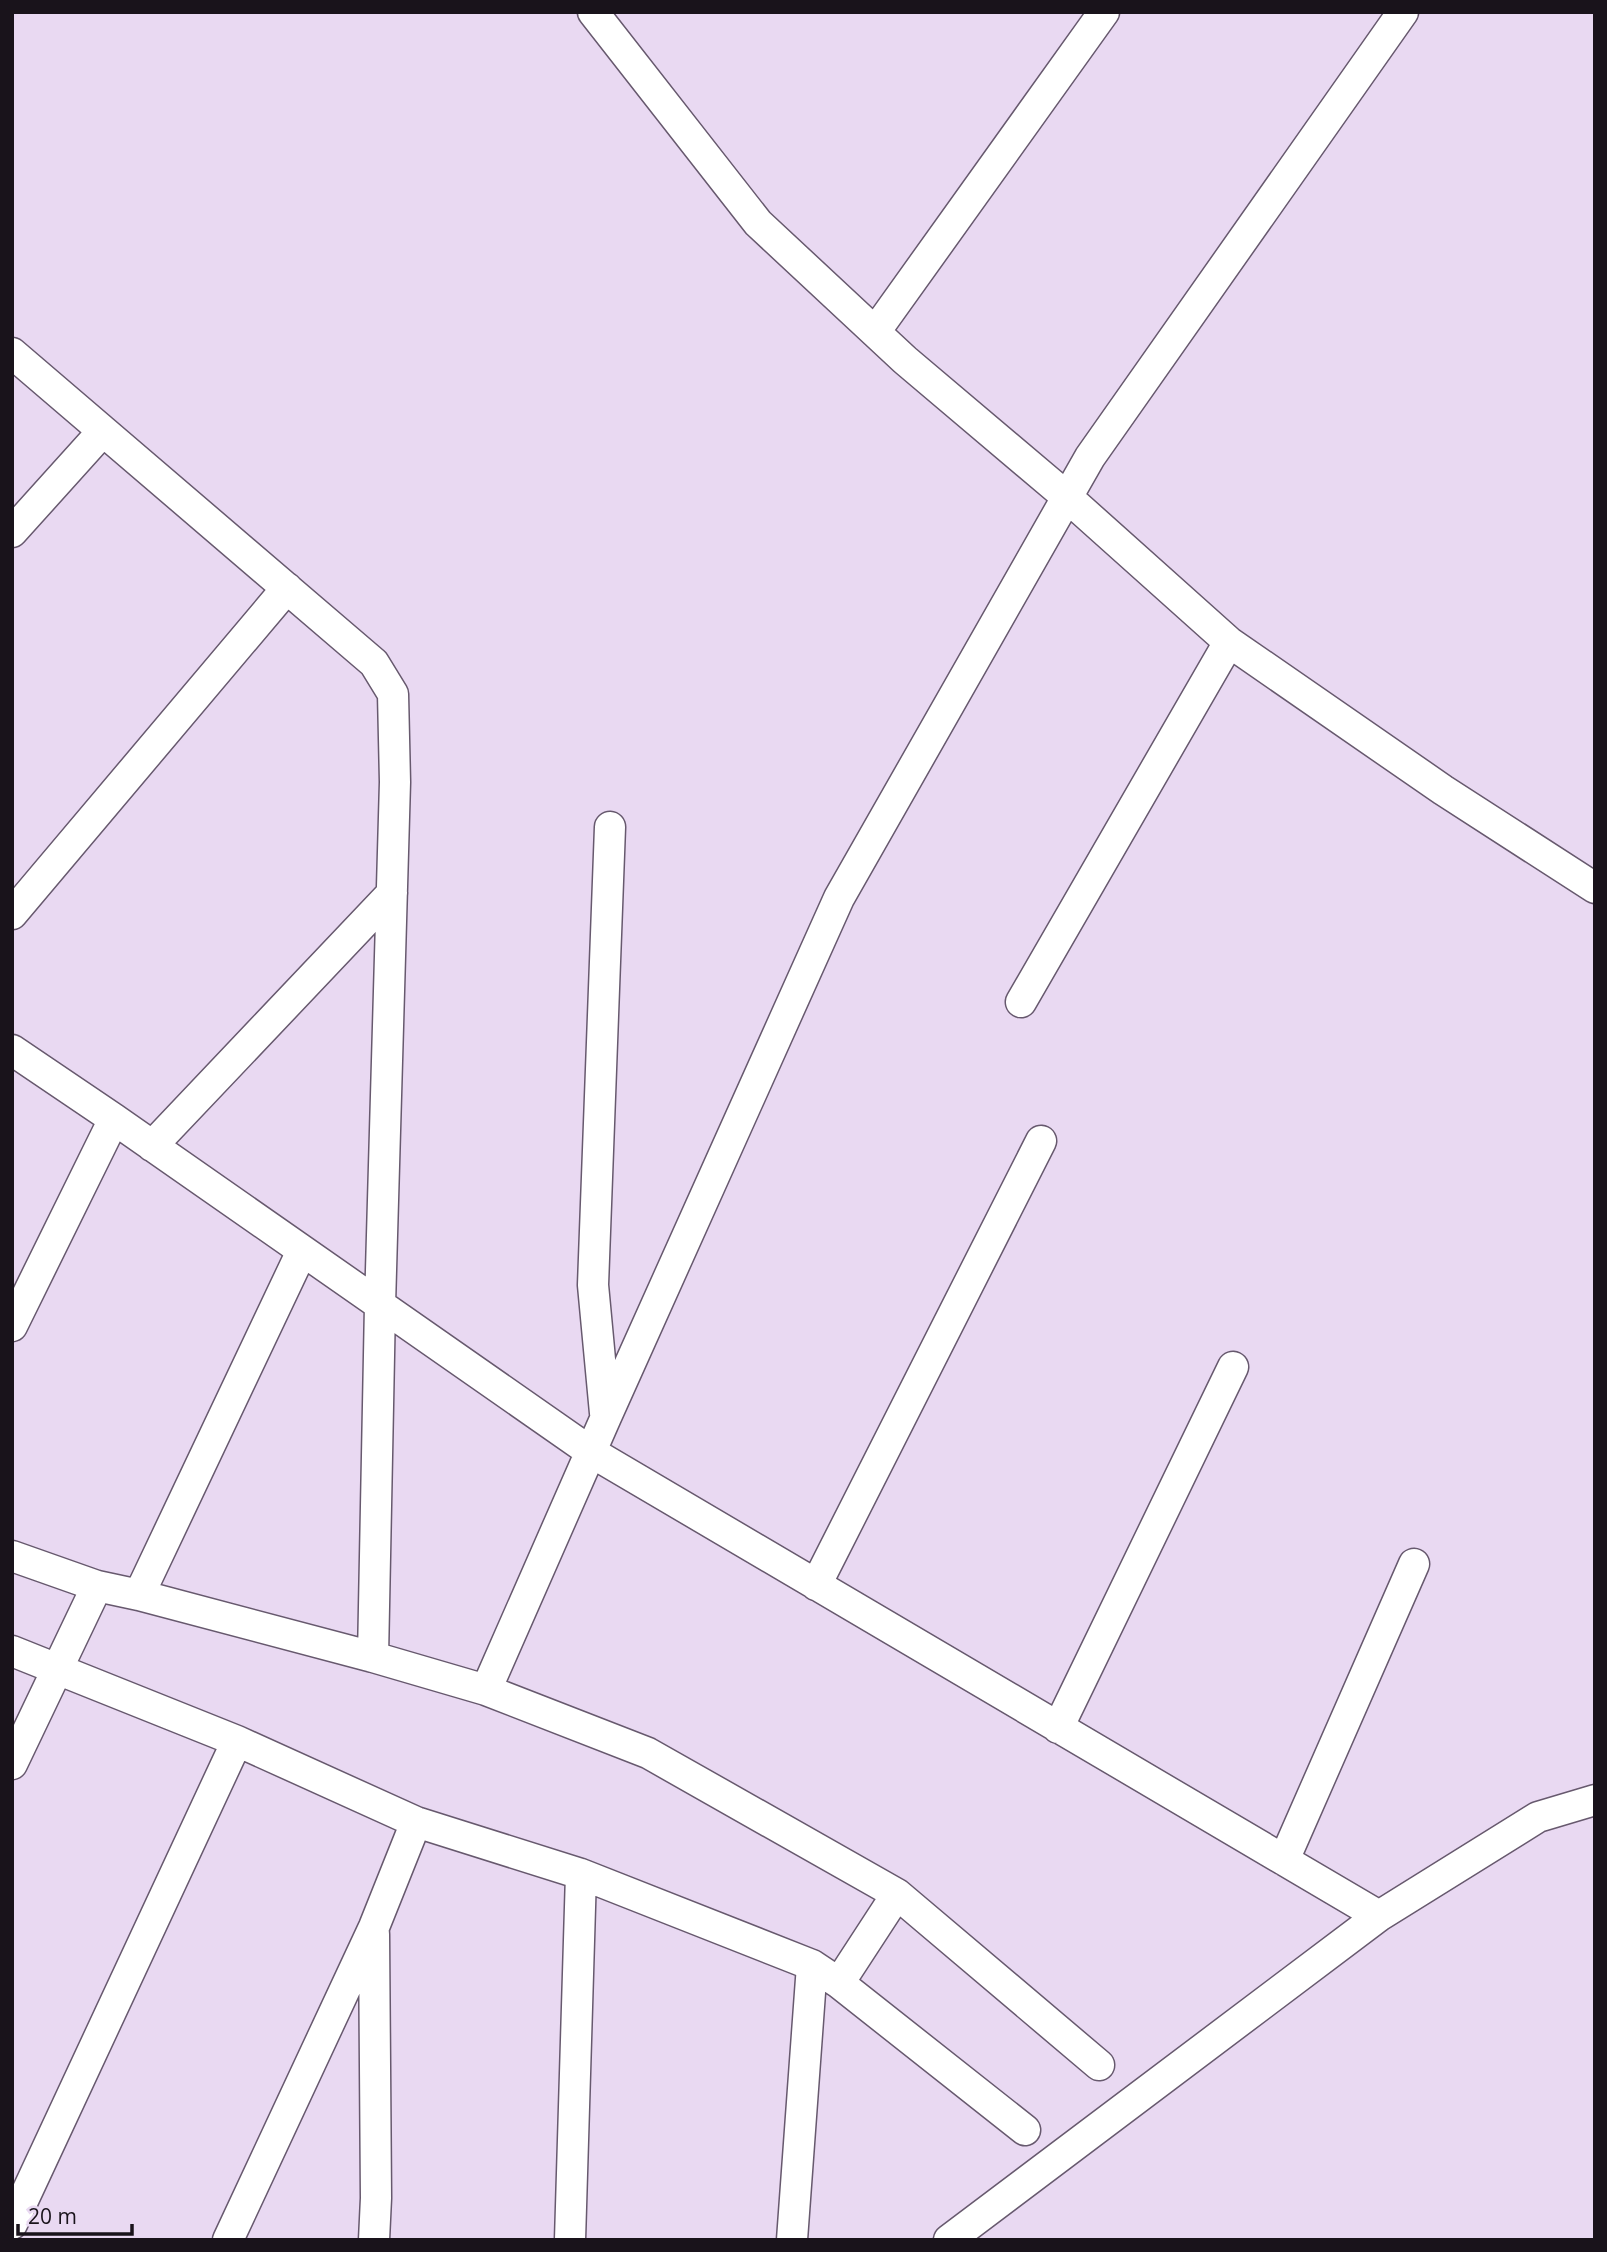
<svg xmlns="http://www.w3.org/2000/svg" width="1607" height="2252" viewBox="0 0 1607 2252" font-family="'Open Sans',sans-serif">
  <rect width="100%" height="100%" fill="#e9d9f2"/>
  <g fill="none" stroke-linecap="round" stroke-linejoin="round">
    <defs>
      <path id="street" d="M593,12L758,223L905,360L1067,497L1229,642L1443,790L1595,888
        M875,332L1104,12
        M12,353L374,663L393,694L395,782L380,1305L373,1657
        M12,532L103,431
        M12,914L287,588
        M1021,1002L1229,642
        M12,1050L114,1119L591,1452L1379,1916
        M152,1146L392,893
        M12,1326L114,1119
        M605,1413L593,1285L610,827
        M12,1556L97,1586L139,1595L373,1657L486,1690L648,1753L897,1894L1099,2065
        M816,1585L1041,1141
        M139,1595L302,1251
        M12,1651L237,1741L416,1822L581,1874L812,1965L839,1983L1025,2130
        M486,1690L606,1417L839,898L1090,457L1403,12
        M1058,1728L1233,1367
        M12,1764L97,1586
        M1284,1860L1414,1564
        M839,1983L897,1894
        M12,2224L237,1741
        M228,2240L374,1927L416,1822
        M374,2240L376,2198L374,1934
        M570,2240L581,1874
        M792,2240L812,1965
        M949,2240L1379,1916L1538,1817L1595,1800"/>
    </defs>
    <use href="#street" stroke="#67596e" stroke-width="33"/>
    <use href="#street" stroke="#fff" stroke-width="30"/>
  </g>
  <rect width="1607" height="2252" fill="none" stroke="#19131b" stroke-width="28"/>
  <path d="M18 2224v10h114v-10" fill="none" stroke="#19131b" stroke-width="3.5"/>
  <text x="28" y="2224" font-size="21" fill="#19131b" stroke="#e9d9f2" stroke-width="5" paint-order="stroke">20 m</text>
</svg>
